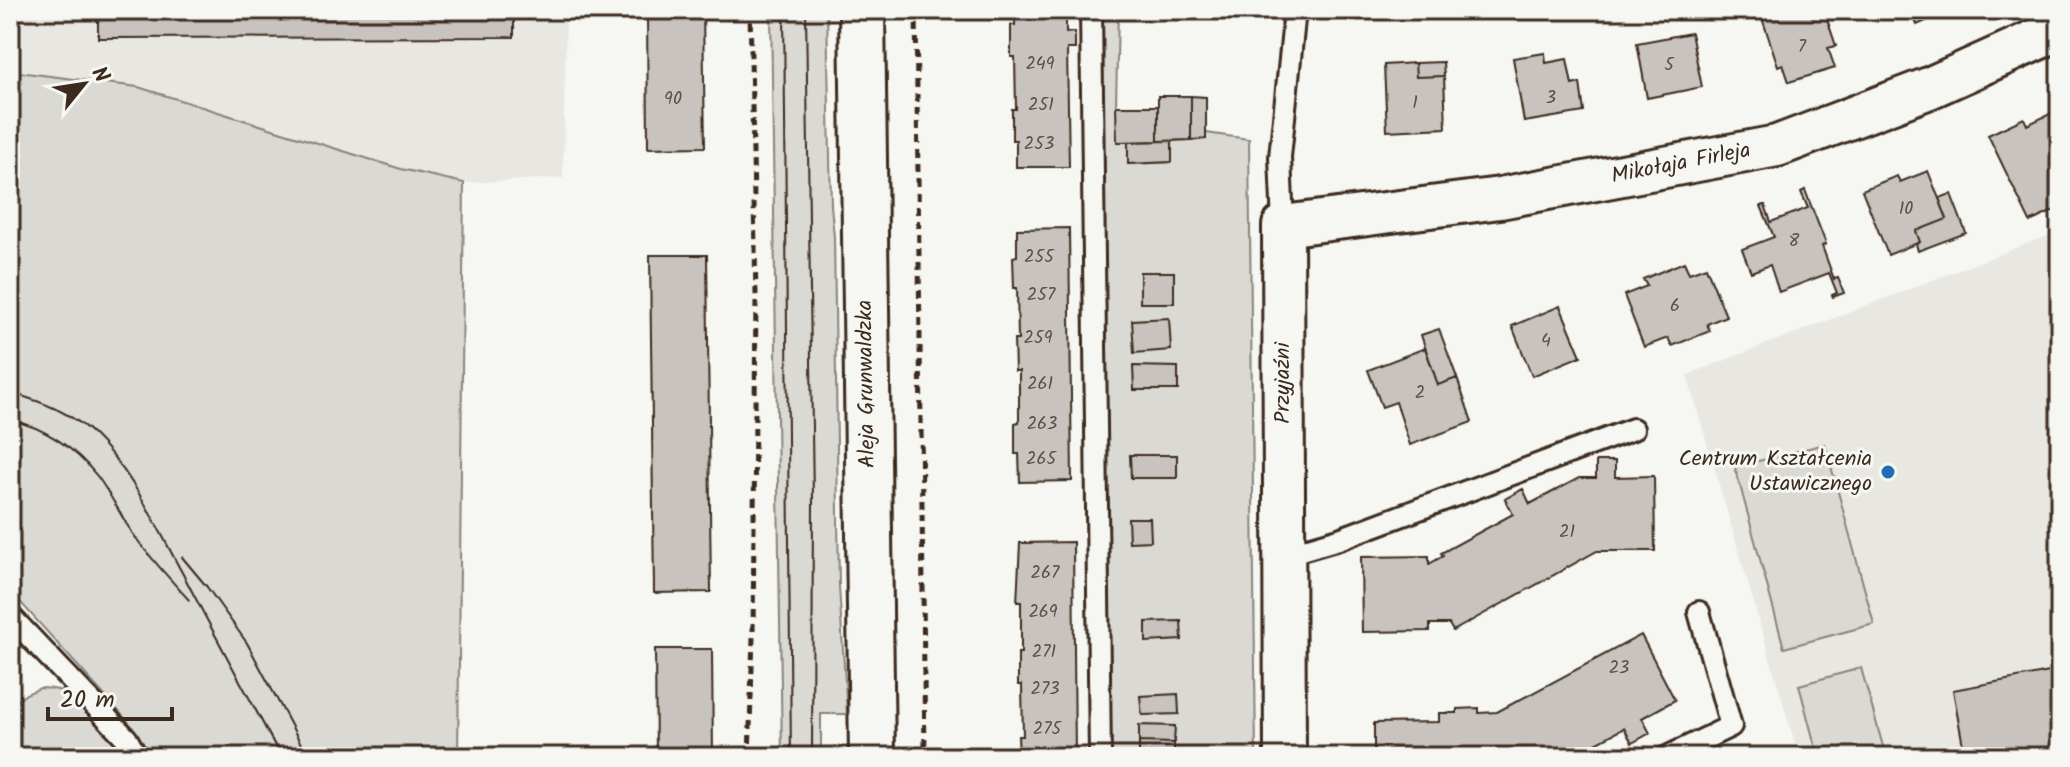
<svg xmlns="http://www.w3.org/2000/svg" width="2070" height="767" viewBox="0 0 2070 767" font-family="Kalam,sans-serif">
  <rect width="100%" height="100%" fill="#f6f6f2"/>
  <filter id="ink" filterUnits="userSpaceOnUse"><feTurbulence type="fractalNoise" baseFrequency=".0125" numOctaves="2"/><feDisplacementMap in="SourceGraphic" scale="16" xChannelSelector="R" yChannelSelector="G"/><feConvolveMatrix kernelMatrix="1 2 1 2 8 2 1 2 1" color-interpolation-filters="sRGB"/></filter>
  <g filter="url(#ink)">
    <path fill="#e8e7e2" d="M10,10H566L563,178L464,183L401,169L138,87L10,71Z
      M2060,231V757H1799L1687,375Z"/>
    <path fill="#dad9d3" stroke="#8a8278" stroke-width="2" d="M771,10H827L831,205L834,237L839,586L847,714H821V757H782Z
      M1091,10H1118L1116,106L1128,142L1129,164L1172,162V141L1206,139V133L1249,139L1256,757H1100Z
      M10,71L138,87L401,169L464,183L458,757H149L132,726L14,595L10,598Z
      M1825,444L1874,624L1784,648L1735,467Z
      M1861,668L1886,757H1818L1799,685Z
      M40,688C51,688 63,690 72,696C88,708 114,739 123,757H10V707L26,694Z"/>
    <path fill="#c8c3be" stroke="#3b2a1e" stroke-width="2" d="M98,10H514V37L98,38Z
      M647,10H703L705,147L648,148Z
      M1015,10H1066V33L1075,32V49H1067L1069,167H1016V140H1012V109H1016L1015,57H1011V25H1015Z
      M1786,10H1824L1836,46L1828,48L1835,68L1789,82L1783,64L1778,66L1762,18Z
      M1911,10H1951L1917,25Z
      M1691,33L1702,87L1647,98L1637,43Z
      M1545,53L1546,63L1567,59L1572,85L1580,83L1584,112L1524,122L1513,58Z
      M1443,62L1444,76L1416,77L1415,63Z
      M1415,63L1416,77L1444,76L1446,128L1387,131L1384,65Z
      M1158,96H1191V140L1158,141Z
      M1191,96L1206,97V139L1191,140Z
      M1116,106H1158V141L1117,142Z
      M2052,113L2060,129V208L2030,222L1988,135L2024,118L2027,125Z
      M1172,141V162L1128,164V142Z
      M1928,171L1947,219L1916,231L1920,242L1888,255L1862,190L1897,176L1900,182Z
      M1805,190L1826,244L1822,246L1834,279L1838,278L1844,293L1833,297L1832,295L1837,293L1829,273L1779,292L1770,265L1751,272L1742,249L1774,237L1761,206L1765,205L1771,222L1808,208L1801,192Z
      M1951,194L1966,233L1918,251L1916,244L1920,242L1916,231L1947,219L1939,198Z
      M1069,228L1072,481L1020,482L1019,454H1015V423L1019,422V371H1015L1014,340H1018L1017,288H1014L1013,257L1017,256V229Z
      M650,255H707L711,592L654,593Z
      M1684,262L1689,273L1706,267L1726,316L1707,324L1710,331L1672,346L1668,338L1644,347L1624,295L1647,286L1643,279Z
      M1140,272H1174V303H1140Z
      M1560,306L1581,356L1532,376L1512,326Z
      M1169,318L1171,350L1134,353L1132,320Z
      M1439,329L1457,378L1438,385L1421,335Z
      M1425,348L1438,385L1457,378L1472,422L1410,445L1396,402L1382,407L1368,370Z
      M1133,366L1178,367V390H1134Z
      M1130,455H1177V478H1131Z
      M1596,461H1615V477L1654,476L1655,551H1597L1453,631L1449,624H1430V631L1362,632L1361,557L1429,556V564L1443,556L1441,553L1513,514L1505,499L1523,489L1530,504L1579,478H1596Z
      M1128,518H1150L1151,541L1129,542Z
      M1073,542L1075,757H1019L1018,736H1023L1022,685H1018V653H1021V602H1017L1020,543Z
      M1181,621L1182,640L1146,642V622Z
      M1641,635L1675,700L1642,718L1650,733L1632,743L1624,728L1575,754L1577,757H1374V723L1439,722V713H1457V709L1479,708V713L1497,712Z
      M655,649H712L713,757H656Z
      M2060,670V757H1965L1953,690Z
      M1178,694L1179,714L1142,715L1140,696Z
      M1139,725L1175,726L1174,743L1139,742Z
      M1139,742L1174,743V757H1139Z"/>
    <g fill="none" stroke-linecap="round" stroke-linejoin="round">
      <defs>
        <path id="lane" d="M1091,10L1100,757
          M1283,226L1280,157L1295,10
          M1284,555L1339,539L1633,429
          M10,616L127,739L137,757
          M1667,757L1731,726L1699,612"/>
        <path id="street" d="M1285,757L1283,226L1500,198L1777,146L1929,88L2060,29"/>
        <path id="secondary" d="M862,10L872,757"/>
      </defs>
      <use href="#lane" stroke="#3b2a1e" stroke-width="26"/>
      <use href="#street" stroke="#3b2a1e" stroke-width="46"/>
      <use href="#secondary" stroke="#3b2a1e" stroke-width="50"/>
      <path stroke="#3b2a1e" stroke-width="5" stroke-dasharray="8 6" stroke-linecap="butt" d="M916,10L925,757
        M749,757L753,637L756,296L750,10"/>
      <use href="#lane" stroke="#f6f6f2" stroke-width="20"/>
      <use href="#street" stroke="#f6f6f2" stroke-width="40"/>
      <use href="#secondary" stroke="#f6f6f2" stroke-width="44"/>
      <path stroke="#3b2a1e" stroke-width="2" d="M784,10L791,757
        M806,10L813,500L812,757
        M10,393C38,400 71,413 92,433C133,472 158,529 185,578C216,638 249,697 281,757
        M10,420C44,427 75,448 97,476C111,494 120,515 133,534C150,558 169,578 189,600
        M182,557L207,587L247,643L308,757"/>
    </g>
  </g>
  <circle fill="#1f6fb2" stroke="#f6f6f2" stroke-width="3" cx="1888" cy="472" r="8"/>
  <g text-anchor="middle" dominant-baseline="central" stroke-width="6" stroke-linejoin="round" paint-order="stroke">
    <g font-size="18" fill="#5e5046">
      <text x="1802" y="47">7</text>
      <text x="1040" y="64">249</text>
      <text x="1669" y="65">5</text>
      <text x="1551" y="98">3</text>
      <text x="673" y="99">90</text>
      <text x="1415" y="103">1</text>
      <text x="1041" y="105">251</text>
      <text x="1039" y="144">253</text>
      <text x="1906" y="209">10</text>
      <text x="1794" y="241">8</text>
      <text x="1039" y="257">255</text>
      <text x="1041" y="295">257</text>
      <text x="1675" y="306">6</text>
      <text x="1038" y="338">259</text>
      <text x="1546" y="341">4</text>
      <text x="1040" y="384">261</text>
      <text x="1420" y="393">2</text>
      <text x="1042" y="424">263</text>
      <text x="1041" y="459">265</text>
      <text x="1567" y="532">21</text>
      <text x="1045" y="573">267</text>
      <text x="1043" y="612">269</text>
      <text x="1044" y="652">271</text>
      <text x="1619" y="668">23</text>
      <text x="1045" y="689">273</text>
      <text x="1047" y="729">275</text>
    </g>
    <g font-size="22" fill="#3b2a1e" stroke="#f6f6f2">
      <text transform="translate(1681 164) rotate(-11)">Mikołaja Firleja</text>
      <text transform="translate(1283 383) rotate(-90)">Przyjaźni</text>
      <text transform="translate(867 384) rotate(-91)">Aleja Grunwaldzka</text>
    </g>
    <g font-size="22" fill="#3b2a1e" stroke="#f6f6f2" text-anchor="end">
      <text x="1872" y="459">Centrum Kształcenia<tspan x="1872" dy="25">Ustawicznego</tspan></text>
    </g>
  </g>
  <rect width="2070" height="767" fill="none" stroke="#f6f6f2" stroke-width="40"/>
  <rect x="20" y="20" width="2030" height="727" fill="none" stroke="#3b2a1e" stroke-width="3" filter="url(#ink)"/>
  <g transform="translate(84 84) rotate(60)" stroke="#f6f6f2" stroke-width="6" paint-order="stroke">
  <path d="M0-6L14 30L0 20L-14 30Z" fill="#3b2a1e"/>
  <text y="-12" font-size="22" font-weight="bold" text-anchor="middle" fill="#3b2a1e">N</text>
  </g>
  <path d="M48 707v12h124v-12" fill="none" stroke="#3b2a1e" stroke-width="4"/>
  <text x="60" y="707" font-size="24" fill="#3b2a1e" stroke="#f6f6f2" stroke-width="6" paint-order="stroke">20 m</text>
</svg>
